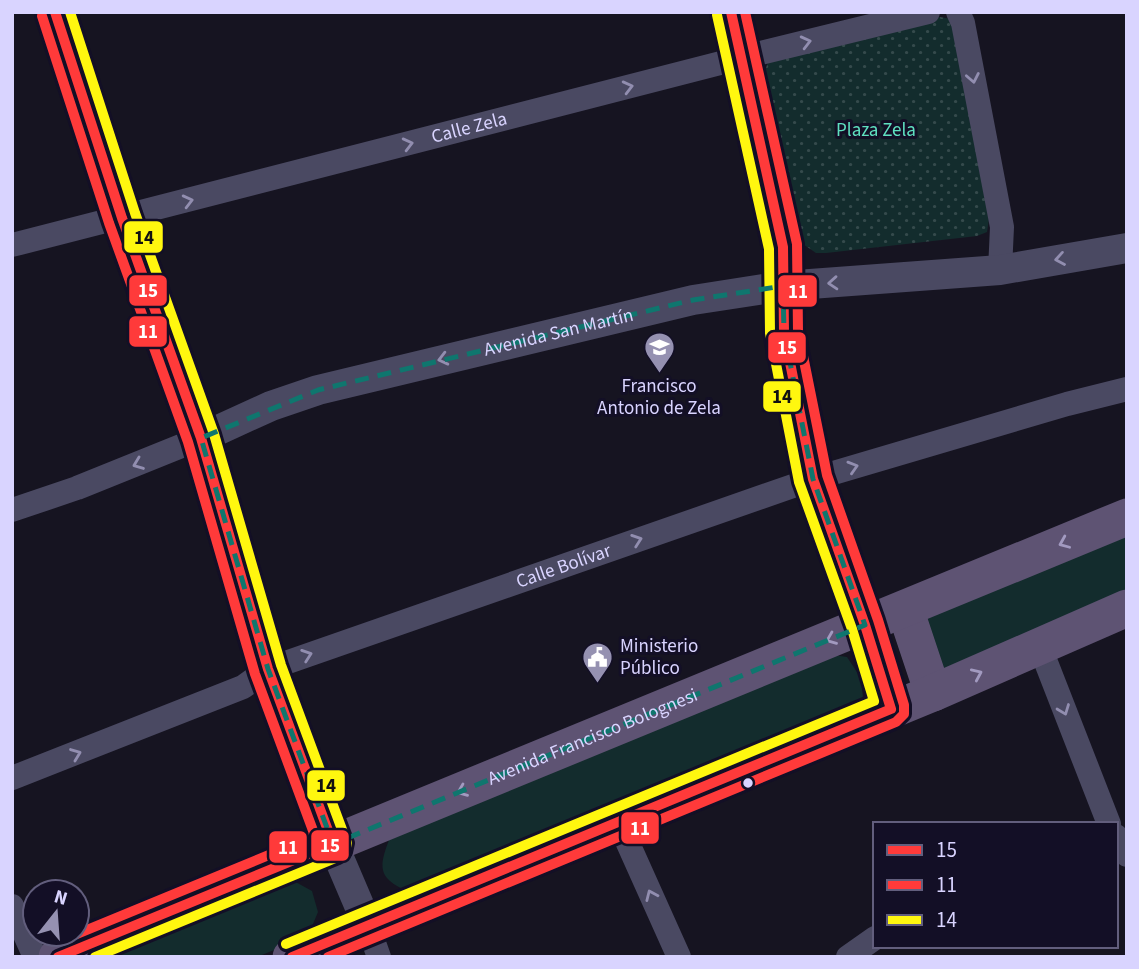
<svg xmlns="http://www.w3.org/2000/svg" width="1139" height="969" viewBox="0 0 1139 969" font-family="'Source Sans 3',sans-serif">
  <defs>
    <pattern id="park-dots" width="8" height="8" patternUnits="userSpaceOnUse" patternTransform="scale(1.75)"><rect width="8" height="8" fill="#132c2d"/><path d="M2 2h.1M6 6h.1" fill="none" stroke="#354a4c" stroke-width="1.8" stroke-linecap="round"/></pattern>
  </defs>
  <rect width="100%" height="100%" fill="#161421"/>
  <path fill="#132c2d" d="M1127,529V595L939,671L926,613Z
    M820,653L847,657L861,678L863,698L846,716L411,893C380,879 377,871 389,840Z
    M292,880L312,891L318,912L308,936L257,957H103Z"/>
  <path fill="url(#park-dots)" d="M940,17L951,19L989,219L987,232L977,236L826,253H816L803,244L765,72L768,61L791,51Z"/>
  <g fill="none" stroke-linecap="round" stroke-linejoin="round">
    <g stroke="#4a4962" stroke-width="24">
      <path d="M731,12L783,247L784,332L813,479L865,625L891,709"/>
      <path d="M958,12L963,23L1002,227L1000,270"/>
      <path id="s1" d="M12,245L740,58L928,12"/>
      <path d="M12,510L77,488L201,438"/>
      <path d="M1040,647L1109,824"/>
      <path id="s2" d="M12,778L243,687L268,669L813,479L1067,404L1127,389"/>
      <path d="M618,821L679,957"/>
      <path d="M1116,836L1127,855"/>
      <path d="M12,906L35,957"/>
      <path d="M368,926L379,957"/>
      <path d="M848,957L875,938"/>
    </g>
    <g stroke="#4a4962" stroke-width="30">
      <path d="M55,12L122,218L201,438L268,669L333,844L368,926"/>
      <path id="s3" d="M201,438L271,406L318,390L693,300L783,286L1000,270L1127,248"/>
    </g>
    <g stroke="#5e5373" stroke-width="37">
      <path d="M905,609L933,693"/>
      <path id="s4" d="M57,957L1127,517"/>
      <path d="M291,957L933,693L1127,608"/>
    </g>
    <defs>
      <path id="bus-1" d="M55,12L122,218L201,438L268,669L333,844L58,957
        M292,957L891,709L865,625L813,479L784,332L783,247L731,12"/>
      <path id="bus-2" d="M42,16L109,223L188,442L255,674L315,836L77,934
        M328,957L896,722L904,714V705L878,620L827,475L798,331L797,244L745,12"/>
      <path id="bus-3" d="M70,12L135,213L214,434L281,665L347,843L345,852L338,857L95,957
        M286,944L874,701L852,629L799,482L770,333L769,249L717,15"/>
    </defs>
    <use href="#bus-1" stroke="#130f26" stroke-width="16"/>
    <use href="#bus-2" stroke="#130f26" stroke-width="16"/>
    <use href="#bus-3" stroke="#130f26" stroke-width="16"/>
    <use href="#bus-1" stroke="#ff3a3a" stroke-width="10"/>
    <use href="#bus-2" stroke="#ff3a3a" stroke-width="10"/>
    <use href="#bus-3" stroke="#fff70f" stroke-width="10"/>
  </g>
  <defs><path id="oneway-chevron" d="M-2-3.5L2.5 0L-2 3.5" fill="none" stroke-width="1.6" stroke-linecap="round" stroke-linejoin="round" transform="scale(1.75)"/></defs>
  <g stroke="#928eb0">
    <use href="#oneway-chevron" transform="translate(806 42) rotate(-14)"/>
    <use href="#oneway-chevron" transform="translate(973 78) rotate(79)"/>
    <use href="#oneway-chevron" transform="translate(628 87) rotate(-14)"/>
    <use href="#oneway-chevron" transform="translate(408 144) rotate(-14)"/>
    <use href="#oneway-chevron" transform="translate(188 201) rotate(-14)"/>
    <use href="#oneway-chevron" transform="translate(1060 259) rotate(170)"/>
    <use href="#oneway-chevron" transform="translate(833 283) rotate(176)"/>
    <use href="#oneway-chevron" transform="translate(443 359) rotate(166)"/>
    <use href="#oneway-chevron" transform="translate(138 464) rotate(159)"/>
    <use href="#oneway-chevron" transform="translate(853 467) rotate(-17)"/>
    <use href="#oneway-chevron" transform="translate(637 540) rotate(-19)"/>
    <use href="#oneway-chevron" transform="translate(307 655) rotate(-19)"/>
    <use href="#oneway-chevron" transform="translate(1064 710) rotate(69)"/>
    <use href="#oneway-chevron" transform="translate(76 754) rotate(-21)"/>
    <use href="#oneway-chevron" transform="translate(651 895) rotate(-114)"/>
  </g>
  <g stroke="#a29ac0">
    <use href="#oneway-chevron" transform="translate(1064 543) rotate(157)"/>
    <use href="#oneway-chevron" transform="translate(831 639) rotate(158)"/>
    <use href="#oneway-chevron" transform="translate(977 674) rotate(-24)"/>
    <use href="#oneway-chevron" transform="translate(462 791) rotate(158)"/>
  </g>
  <path fill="none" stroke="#0f766e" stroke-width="5" stroke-dasharray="14 9" stroke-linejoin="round" d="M783,286L784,332L813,479L865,625L333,844L268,669L201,438L318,390L693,300Z"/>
  <defs>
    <symbol id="school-pin" viewBox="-11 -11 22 30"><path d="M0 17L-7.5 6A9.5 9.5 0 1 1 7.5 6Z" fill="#9591b1" stroke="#130f26"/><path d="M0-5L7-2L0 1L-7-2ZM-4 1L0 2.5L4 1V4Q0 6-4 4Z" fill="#fff"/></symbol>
    <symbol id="civic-pin" viewBox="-11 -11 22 30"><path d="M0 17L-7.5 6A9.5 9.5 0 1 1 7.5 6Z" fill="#9591b1" stroke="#130f26"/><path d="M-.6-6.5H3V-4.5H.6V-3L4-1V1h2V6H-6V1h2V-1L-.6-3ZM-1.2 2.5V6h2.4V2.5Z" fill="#fff"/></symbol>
  </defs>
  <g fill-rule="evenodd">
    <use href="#school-pin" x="642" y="330" width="35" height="47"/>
    <use href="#civic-pin" x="580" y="640" width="35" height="47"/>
  </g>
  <circle fill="#d9d4ff" stroke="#130f26" stroke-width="2.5" cx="748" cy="783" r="6"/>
  <g text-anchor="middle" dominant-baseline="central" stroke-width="6" stroke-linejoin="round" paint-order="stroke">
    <g font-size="19" fill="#d9d4ff" stroke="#130f26">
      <text stroke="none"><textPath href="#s1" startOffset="472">Calle Zela</textPath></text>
      <text stroke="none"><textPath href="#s3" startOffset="374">Avenida San Martín</textPath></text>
      <text stroke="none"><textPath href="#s2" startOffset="592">Calle Bolívar</textPath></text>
      <text stroke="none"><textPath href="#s4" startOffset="579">Avenida Francisco Bolognesi</textPath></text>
    </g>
    <g font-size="19" fill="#5fe0c0" stroke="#130f26">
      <text x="876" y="130">Plaza Zela</text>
    </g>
    <g font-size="19" fill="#d9d4ff" stroke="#130f26">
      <text x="659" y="386">Francisco<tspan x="659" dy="22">Antonio de Zela</tspan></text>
      <text x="620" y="646" text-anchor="start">Ministerio<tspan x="620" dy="22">Público</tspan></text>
    </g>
  </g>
  <g stroke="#130f26" stroke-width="2.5">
    <rect x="123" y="220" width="41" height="34" rx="7" fill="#fff70f"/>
    <rect x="128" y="274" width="40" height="33" rx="7" fill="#ff3a3a"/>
    <rect x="777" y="274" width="41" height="34" rx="7" fill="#ff3a3a"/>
    <rect x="128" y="315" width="40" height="33" rx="7" fill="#ff3a3a"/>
    <rect x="767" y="331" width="40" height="33" rx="7" fill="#ff3a3a"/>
    <rect x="762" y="380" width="40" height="33" rx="7" fill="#fff70f"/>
    <rect x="306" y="769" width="40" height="33" rx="7" fill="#fff70f"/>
    <rect x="620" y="811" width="40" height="34" rx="7" fill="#ff3a3a"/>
    <rect x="310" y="829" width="40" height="33" rx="7" fill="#ff3a3a"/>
    <rect x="268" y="830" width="40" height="34" rx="7" fill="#ff3a3a"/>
  </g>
  <g font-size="19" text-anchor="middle" font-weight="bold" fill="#fff">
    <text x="148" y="297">15</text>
    <text x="798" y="298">11</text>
    <text x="148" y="338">11</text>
    <text x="787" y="354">15</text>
    <text x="640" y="835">11</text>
    <text x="330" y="852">15</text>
    <text x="288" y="854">11</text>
  </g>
  <g font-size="19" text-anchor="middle" font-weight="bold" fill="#111">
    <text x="144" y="244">14</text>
    <text x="782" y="403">14</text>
    <text x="326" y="792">14</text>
  </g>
  <rect width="1139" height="969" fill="none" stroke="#d9d4ff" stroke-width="28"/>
  <rect x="873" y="822" width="245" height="126" fill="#130f26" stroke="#625e7d" stroke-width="2"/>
  <rect x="887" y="845" width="35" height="10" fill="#ff3a3a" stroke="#625e7d" stroke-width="2"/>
  <text x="936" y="857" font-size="21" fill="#d9d4ff">15</text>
  <rect x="887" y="880" width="35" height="10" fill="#ff3a3a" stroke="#625e7d" stroke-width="2"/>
  <text x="936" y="892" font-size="21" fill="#d9d4ff">11</text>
  <rect x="887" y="915" width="35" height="10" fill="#fff70f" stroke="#625e7d" stroke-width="2"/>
  <text x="936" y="927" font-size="21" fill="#d9d4ff">14</text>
  <g transform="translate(56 913) rotate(17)"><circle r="33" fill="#130f26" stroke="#625e7d" stroke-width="2"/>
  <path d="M0-5L12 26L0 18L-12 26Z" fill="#9591b1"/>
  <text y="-10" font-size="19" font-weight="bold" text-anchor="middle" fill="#d9d4ff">N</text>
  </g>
</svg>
